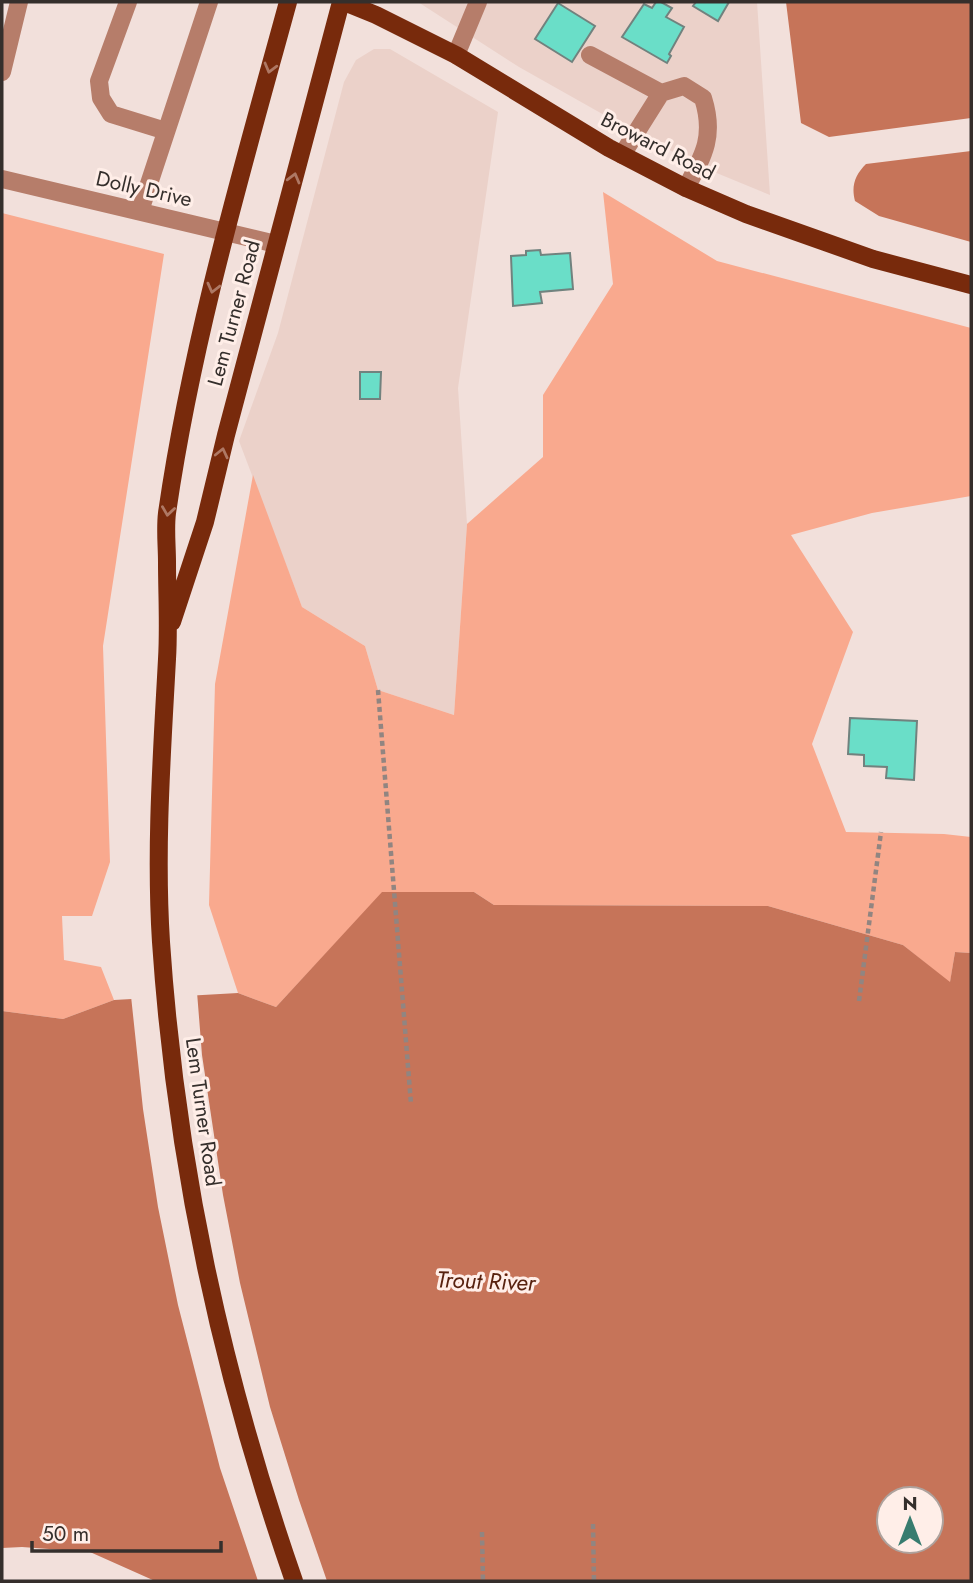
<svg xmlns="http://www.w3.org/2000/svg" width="973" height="1583" viewBox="0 0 973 1583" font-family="Jost,sans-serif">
  <rect width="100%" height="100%" fill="#f2e0db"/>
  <path fill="#ebd1c9" d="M418,2H757L770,195L702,167L629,129L519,67Z
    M374,49H390L498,112L458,388L467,524L454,715L378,690L365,646L302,607L239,441L278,333L344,82L356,60Z"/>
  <path fill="#f9a98e" d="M603,192L717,261L971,328V496L872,513L791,535L853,632L812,744L846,832L944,834L971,837V953L955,952L950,983L903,945L768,906L494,905L474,892H383L276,1007L238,993L209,905L215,684L253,475L302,607L365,646L378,690L454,715L467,524L543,457V395L613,284Z
    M2,213L164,254L103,646L110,862L92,916H62L64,960L101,967L114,1000L63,1019L2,1011Z"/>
  <path fill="#c67459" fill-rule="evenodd" d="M786,2H971V118L829,137L801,123Z
    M971,151V242L879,216L855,201C851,186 855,175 866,164Z
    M382,892H474L494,905L768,906L903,945L950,982L955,952L971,953V1581H155L90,1552L22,1547L2,1548V1011L63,1019L114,1000L238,993L276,1007ZM889,1499H931V1541H889Z"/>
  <path fill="#f2e0db" d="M197,992L202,1055L223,1195L240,1283L270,1407L299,1500L327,1581H258L220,1468L178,1305L158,1207L143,1109L131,996Z"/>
  <path fill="#6adec8" stroke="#71827e" stroke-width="2" d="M656,2H661L672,8L666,17L684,27L669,54L671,56L667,63L622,37L644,4L652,8Z
    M696,2H729L718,21L693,6Z
    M558,3L595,26L572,62L535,39Z
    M540,250L541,255L570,253L573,289L540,292L542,303L513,306L511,256L526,255V251Z
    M360,372H381L380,399H360Z
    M850,718L917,721L914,780L886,778L887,767L864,766V755L848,754Z"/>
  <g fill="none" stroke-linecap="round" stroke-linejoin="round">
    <path stroke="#918581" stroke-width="4.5" stroke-dasharray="5 3.5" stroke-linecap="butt" d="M378,690L411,1104
      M859,1001L881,832
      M593,1524L594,1581
      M482,1532L483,1581"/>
    <path stroke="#b67d6a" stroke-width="18" d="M128,2L99,81L101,98L111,114L166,131
      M456,55L478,2
      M590,55L661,93L622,155
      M2,72L19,2
      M661,93L684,86L703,98C715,136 704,155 686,188
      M2,179L276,244
      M140,211L209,2"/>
    <path stroke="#782a0c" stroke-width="18" d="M288,2C242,170 192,340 167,513C165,529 167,546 167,562C167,594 169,627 167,659C162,753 155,848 161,942C176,1164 221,1371 294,1581
      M344,2L376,15L456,55L609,148L686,188L746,214L873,259L971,285
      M172,622L205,522L226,435L341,2"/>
  </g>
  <defs><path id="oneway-chevron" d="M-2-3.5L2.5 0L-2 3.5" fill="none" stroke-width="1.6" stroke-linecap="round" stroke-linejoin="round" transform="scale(1.75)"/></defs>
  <g stroke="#ae7864">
    <use href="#oneway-chevron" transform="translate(270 68) rotate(105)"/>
    <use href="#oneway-chevron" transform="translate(294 178) rotate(-75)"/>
    <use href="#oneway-chevron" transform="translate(213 288) rotate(104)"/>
    <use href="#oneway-chevron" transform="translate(222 453) rotate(-77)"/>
    <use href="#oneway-chevron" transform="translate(168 511) rotate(98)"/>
  </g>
  <g text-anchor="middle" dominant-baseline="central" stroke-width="6" stroke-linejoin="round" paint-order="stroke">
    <g font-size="21" fill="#352f2c" stroke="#ffeee8">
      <text transform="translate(658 146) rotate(27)">Broward Road</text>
      <text transform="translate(144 189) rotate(13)">Dolly Drive</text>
      <text transform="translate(234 313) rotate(-75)">Lem Turner Road</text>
      <text transform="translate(203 1112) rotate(82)">Lem Turner Road</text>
    </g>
    <g font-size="23" font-style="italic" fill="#58220f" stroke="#ffeee8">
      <text transform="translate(486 1281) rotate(2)">Trout River</text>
    </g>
  </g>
  <rect width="973" height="1583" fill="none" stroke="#352f2c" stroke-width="7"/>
  <g transform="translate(910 1520)"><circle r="33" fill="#ffeee8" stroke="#aea29d" stroke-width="2"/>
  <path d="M0-5L12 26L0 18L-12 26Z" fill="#387c6f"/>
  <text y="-10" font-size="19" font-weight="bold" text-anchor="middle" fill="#352f2c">N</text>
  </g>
  <path d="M32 1541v10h189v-10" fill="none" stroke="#352f2c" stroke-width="3.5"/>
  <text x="42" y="1541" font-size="21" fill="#352f2c" stroke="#ffeee8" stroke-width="5" paint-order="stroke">50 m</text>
</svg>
